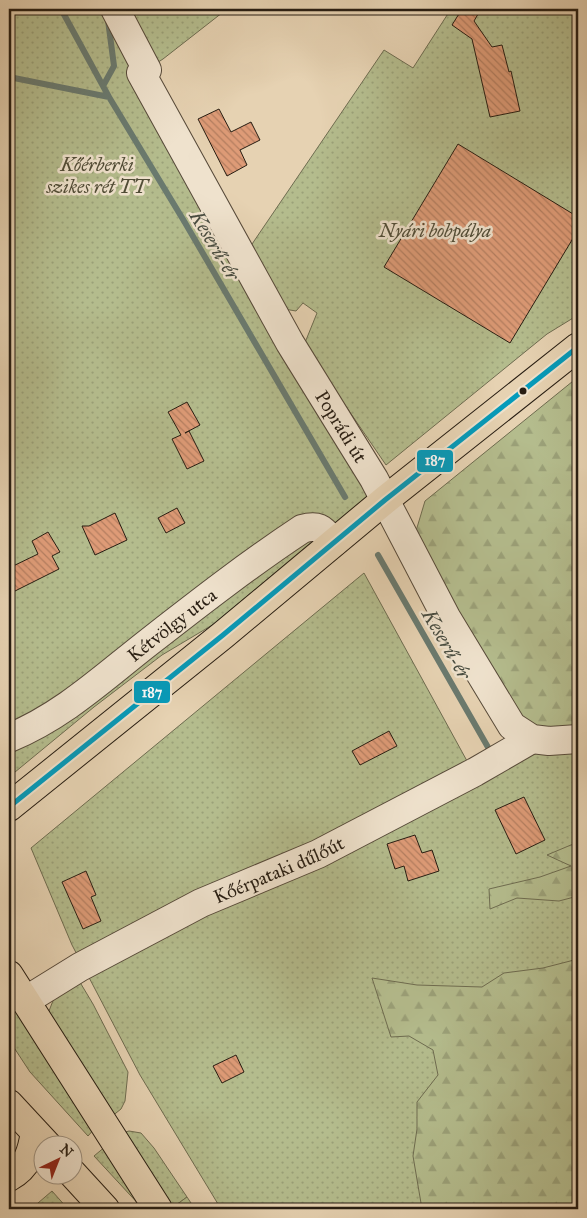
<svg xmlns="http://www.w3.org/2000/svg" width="587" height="1218" viewBox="0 0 587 1218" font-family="'IM FELL Great Primer',serif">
  <defs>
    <pattern id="green-dots" width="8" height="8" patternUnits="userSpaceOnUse" patternTransform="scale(1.25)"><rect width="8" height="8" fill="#b4bc8d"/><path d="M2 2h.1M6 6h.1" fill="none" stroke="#9ba179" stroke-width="1.8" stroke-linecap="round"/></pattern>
    <pattern id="forest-firs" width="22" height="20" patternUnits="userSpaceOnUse" patternTransform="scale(1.25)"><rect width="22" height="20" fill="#b4bc8d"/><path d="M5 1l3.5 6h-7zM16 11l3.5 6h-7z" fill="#9ba179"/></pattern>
    <pattern id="building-back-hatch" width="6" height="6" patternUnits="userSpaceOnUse" patternTransform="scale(1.25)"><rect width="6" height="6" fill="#de9b77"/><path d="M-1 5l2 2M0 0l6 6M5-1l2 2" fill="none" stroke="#b47e60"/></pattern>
  </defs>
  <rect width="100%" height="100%" fill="#e6d2b2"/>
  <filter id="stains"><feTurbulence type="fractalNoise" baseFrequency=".004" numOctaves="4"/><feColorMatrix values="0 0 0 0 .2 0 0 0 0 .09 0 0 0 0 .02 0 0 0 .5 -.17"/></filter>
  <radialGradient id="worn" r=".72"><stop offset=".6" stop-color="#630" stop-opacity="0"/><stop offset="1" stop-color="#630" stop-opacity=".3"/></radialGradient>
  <path fill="url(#green-dots)" stroke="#6e6c50" d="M9,9H227L163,59L141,73L385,500L323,530L9,731Z
    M451,9H578V315L547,334L386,465L304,345L317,313L303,303L296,311L284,309L250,247L384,50L413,68Z
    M301,538L314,540L214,624L162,655L94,707L9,777V741Z
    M364,573L478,781L534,752L578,742V1209H221L140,1075L72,945L31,848Z
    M78,979L93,1004L128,1072L125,1101L121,1109L111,1117L51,1023L49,1011L54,998Z
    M9,1002L95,1128L88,1136L30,1072L9,1040Z
    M129,1131L141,1133L154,1148L187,1197L176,1205L180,1209H170L122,1133Z
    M106,1146L143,1209L94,1156Z
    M52,1191L68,1209H31Z"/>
  <path fill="url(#forest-firs)" stroke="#6e6c50" d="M578,377V735H547L522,717L453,612L416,531L425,501Z
    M578,842V896L559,901L517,898L490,909L489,889L540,877L571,866L547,855Z
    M578,959V1209H422L413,1156L417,1129V1102L438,1075L433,1050L409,1036L391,1037L372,978L417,985L482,987L504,973L543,968Z
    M187,1197L195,1209H180L176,1205Z"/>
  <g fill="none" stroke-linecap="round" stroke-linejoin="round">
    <path stroke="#6a7a6f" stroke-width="6" d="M61,9L109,97
      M9,77L109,97L184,221L345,497
      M103,86L114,66L108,20
      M378,555L489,749"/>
  </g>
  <path fill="url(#building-back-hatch)" stroke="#271d12" d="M462,9H481L474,21L492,47L502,45L509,72L511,71L520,111L490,117L472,39L452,25Z
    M219,109L231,132L251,122L260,140L240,150L247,165L227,176L198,119Z
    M458,144L578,217V230L510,343L384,267Z
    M187,402L200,425L185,433L189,431L204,461L187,469L172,439L181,435L168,412Z
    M177,508L185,523L166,533L158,518Z
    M115,513L127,540L95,555L82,526H89Z
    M48,532L60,552L52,556L59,569L9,594V568L38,554L32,541Z
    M389,731L397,746L360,765L352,751Z
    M524,797L545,840L516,854L495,810Z
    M415,835L422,853L432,850L439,871L408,881L404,866L395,869L387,844Z
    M86,871L96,895L91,897L101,921L83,929L62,882Z
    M236,1055L244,1072L222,1083L213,1066Z"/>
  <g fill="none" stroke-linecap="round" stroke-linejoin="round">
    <defs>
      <g id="minor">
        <path id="s1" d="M115,9L147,70L141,73L290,343L374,479L446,617L512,726L532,739L549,741L578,739"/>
        <path id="s2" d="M9,738C63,716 104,677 149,642C199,603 249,564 302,529C319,524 322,529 334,542"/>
        <path id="s3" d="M25,1001L80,967L201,903L318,854L475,772L532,739"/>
      </g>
      <path id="major" d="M9,807L223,635L385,500L578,347
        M9,975L158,1209
        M9,1104L48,1146
        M72,1173L105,1209
        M9,1177C28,1167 32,1151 35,1132"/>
    </defs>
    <use href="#minor" stroke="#574a3a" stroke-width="30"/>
    <use href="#major" stroke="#271d12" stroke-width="30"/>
    <use href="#minor" stroke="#efe2cd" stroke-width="28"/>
    <use href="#major" stroke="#e6d2b2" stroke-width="28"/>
    <defs>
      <path id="bus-1" d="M9,807L223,635L385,500L578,347"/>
    </defs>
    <use href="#bus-1" stroke="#efe2cd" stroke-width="9"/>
    <use href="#bus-1" stroke="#049bbb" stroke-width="5"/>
  </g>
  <circle fill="#271d12" stroke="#efe2cd" stroke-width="2" cx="523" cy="391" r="4.5"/>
  <g text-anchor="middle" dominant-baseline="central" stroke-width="5" stroke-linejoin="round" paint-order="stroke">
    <g font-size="19" font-style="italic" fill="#514d37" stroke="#efe2cd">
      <text x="97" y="164">Kőérberki<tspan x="97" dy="22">szikes rét TT</tspan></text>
      <text x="435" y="230">Nyári bobpálya</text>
    </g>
    <g font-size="19" fill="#271d12" stroke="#efe2cd">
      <text stroke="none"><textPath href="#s1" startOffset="482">Poprádi út</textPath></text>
      <text stroke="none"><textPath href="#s2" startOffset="199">Kétvölgy utca</textPath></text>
      <text stroke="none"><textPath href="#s3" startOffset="286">Kőérpataki dűlőút</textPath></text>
    </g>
    <g font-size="20" font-style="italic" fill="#484c40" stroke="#efe2cd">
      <text transform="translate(215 245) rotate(59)">Keserű-ér</text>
      <text transform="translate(447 644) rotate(60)">Keserű-ér</text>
    </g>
  </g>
  <g stroke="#efe2cd" stroke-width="2">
    <rect x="416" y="449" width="38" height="24" rx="5" fill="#049bbb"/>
    <rect x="133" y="680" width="38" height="24" rx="5" fill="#049bbb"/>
  </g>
  <g font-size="14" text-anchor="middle" font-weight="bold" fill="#fff">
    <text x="435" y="465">187</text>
    <text x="152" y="697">187</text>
  </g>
  <rect width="587" height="1218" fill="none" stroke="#e6d2b2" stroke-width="30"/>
  <rect x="10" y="10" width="567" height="1198" fill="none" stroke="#271d12" stroke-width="2.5"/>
  <rect x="15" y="15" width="557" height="1188" fill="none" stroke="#271d12"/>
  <g transform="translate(58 1160) rotate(43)"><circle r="24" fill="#efe2cd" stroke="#9f9382"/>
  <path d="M0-4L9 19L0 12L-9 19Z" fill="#8f2418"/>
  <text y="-8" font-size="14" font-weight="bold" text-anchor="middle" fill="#271d12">N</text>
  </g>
  <rect width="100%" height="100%" filter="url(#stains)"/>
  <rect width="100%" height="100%" fill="url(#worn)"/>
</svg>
